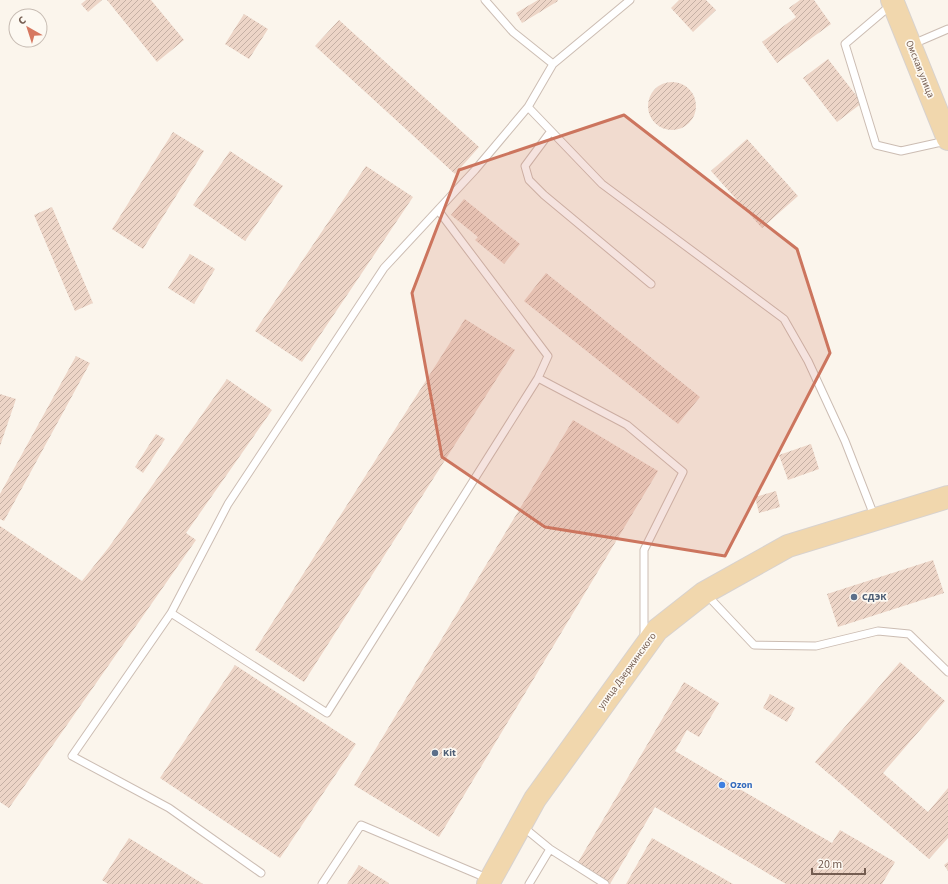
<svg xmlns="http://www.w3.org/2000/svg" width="948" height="884" viewBox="0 0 948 884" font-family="'Source Sans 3',sans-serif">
  <defs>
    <pattern id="building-hatch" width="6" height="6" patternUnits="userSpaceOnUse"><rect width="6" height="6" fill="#edd5c7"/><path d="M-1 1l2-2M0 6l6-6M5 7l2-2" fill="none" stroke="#c5b0a4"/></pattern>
  </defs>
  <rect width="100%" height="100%" fill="#fbf5ec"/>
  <path fill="url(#building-hatch)" d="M86,0H102L88,12L81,4Z
    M107,0H151L184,40L157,62Z
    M538,0H557L558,1L522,23L516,13Z
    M679,0H706L716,10L693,32L671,8Z
    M800,0H814L831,24L777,63L762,42L796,17L789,8Z
    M244,14L268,29L249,59L225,44Z
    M339,20L479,147L455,174L315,46Z
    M828,59L862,103L837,122L803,78Z
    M648 106a24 24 0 1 1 48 0a24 24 0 1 1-48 0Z
    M173,132L204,151L143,249L112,229Z
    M747,139L798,196L762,228L711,171Z
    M230,151L283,186L245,241L193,205Z
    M366,166L413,197L302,362L255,331Z
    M464,199L520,244L504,264L475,240L478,237L451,215Z
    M52,207L93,303L75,311L34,215Z
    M190,254L215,269L194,304L168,288Z
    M546,273L700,397L678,424L524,301Z
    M465,319L515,350L304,682L255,650Z
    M76,356L90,363L4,521L0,519V494Z
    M227,379L272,410L186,533L196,540L9,808L0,802V526L82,581L109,547Z
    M0,394L16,399L0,446Z
    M573,420L658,471L439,837L354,785Z
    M156,434L165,439L143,473L135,467Z
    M811,444L819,469L788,480L779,455Z
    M776,491L780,507L759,513L755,497Z
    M933,560L944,593L838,627L827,594Z
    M900,662L945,701L883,773L928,812L948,788V838L929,859L815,762Z
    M235,665L356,744L280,858L160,778Z
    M684,682L719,703L699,737L687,730L675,751L832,843L840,830L895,862L882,884H786L655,807L610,884L577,864Z
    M770,694L795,708L787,722L763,708Z
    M129,838L203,884H108L102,880Z
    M652,838L733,884H626Z
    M948,862V871L944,865Z
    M359,865L389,883L388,884H347Z"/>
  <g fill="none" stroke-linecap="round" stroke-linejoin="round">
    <defs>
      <path id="lane" d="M485,0L513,32L553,64
        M630,0L553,64L528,107L602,184L784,319L808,361L845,441L875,518
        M891,5L845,44L876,145L901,151L946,141
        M913,44L948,29
        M551,131L525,166L529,180L544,195L651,284
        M438,210L548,356L538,378L327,713L171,613L228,504L384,268L475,170L528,107
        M538,378L627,425L683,472L644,550V637
        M706,594L754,645L816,646L878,631L909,634L948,672
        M171,613L72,756L169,808L261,873
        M522,826L550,849L605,884
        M322,884L361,825L489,879
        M529,884L550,849"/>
      <path id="primary" d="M892,0L948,139
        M488,884L535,799L657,630L704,593L788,546L948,497"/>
    </defs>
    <use href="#lane" stroke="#ccbdb3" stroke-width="9"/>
    <use href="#primary" stroke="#d8d2ce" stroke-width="24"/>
    <use href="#lane" stroke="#fff" stroke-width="7"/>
    <use href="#primary" stroke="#f1d7ad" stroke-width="22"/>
  </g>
  <path fill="#cc755e" fill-opacity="0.2" stroke="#cc755e" stroke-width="3" stroke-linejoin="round" d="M624,115L797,249L830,353L725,556L545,527L442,457L412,293L459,170Z"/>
  <g fill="#5c6f8a" stroke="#fdf9f2" stroke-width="1.5">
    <circle cx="854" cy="597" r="4"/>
    <circle cx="435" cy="753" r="4"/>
  </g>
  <circle fill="#3f7fe0" stroke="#fdf9f2" stroke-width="1.5" cx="722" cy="785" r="4"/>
  <g text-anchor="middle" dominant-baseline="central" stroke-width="3.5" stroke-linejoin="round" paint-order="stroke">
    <g font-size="10" fill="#745d51" stroke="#fdf9f2">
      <text transform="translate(920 69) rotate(68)">Омская улица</text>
      <text transform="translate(627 671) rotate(-54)">улица Дзержинского</text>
    </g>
    <g font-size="10" font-weight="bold" fill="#4e5e75" stroke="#fdf9f2" text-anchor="start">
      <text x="862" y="597">СДЭК</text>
      <text x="443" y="753">Kit</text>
    </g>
    <g font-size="10" font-weight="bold" fill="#366cbe" stroke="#fdf9f2" text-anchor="start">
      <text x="730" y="785">Ozon</text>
    </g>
  </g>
  <g transform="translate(28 28) rotate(321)"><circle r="19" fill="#fdf9f2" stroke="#c6bbb2"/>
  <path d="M0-3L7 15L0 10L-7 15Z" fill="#d67860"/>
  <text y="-6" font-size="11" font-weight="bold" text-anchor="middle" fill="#745d51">С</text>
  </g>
  <path d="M812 868v6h53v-6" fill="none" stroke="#745d51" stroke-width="2"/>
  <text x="818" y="868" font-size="12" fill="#745d51" stroke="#fdf9f2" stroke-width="3" paint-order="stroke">20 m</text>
</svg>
